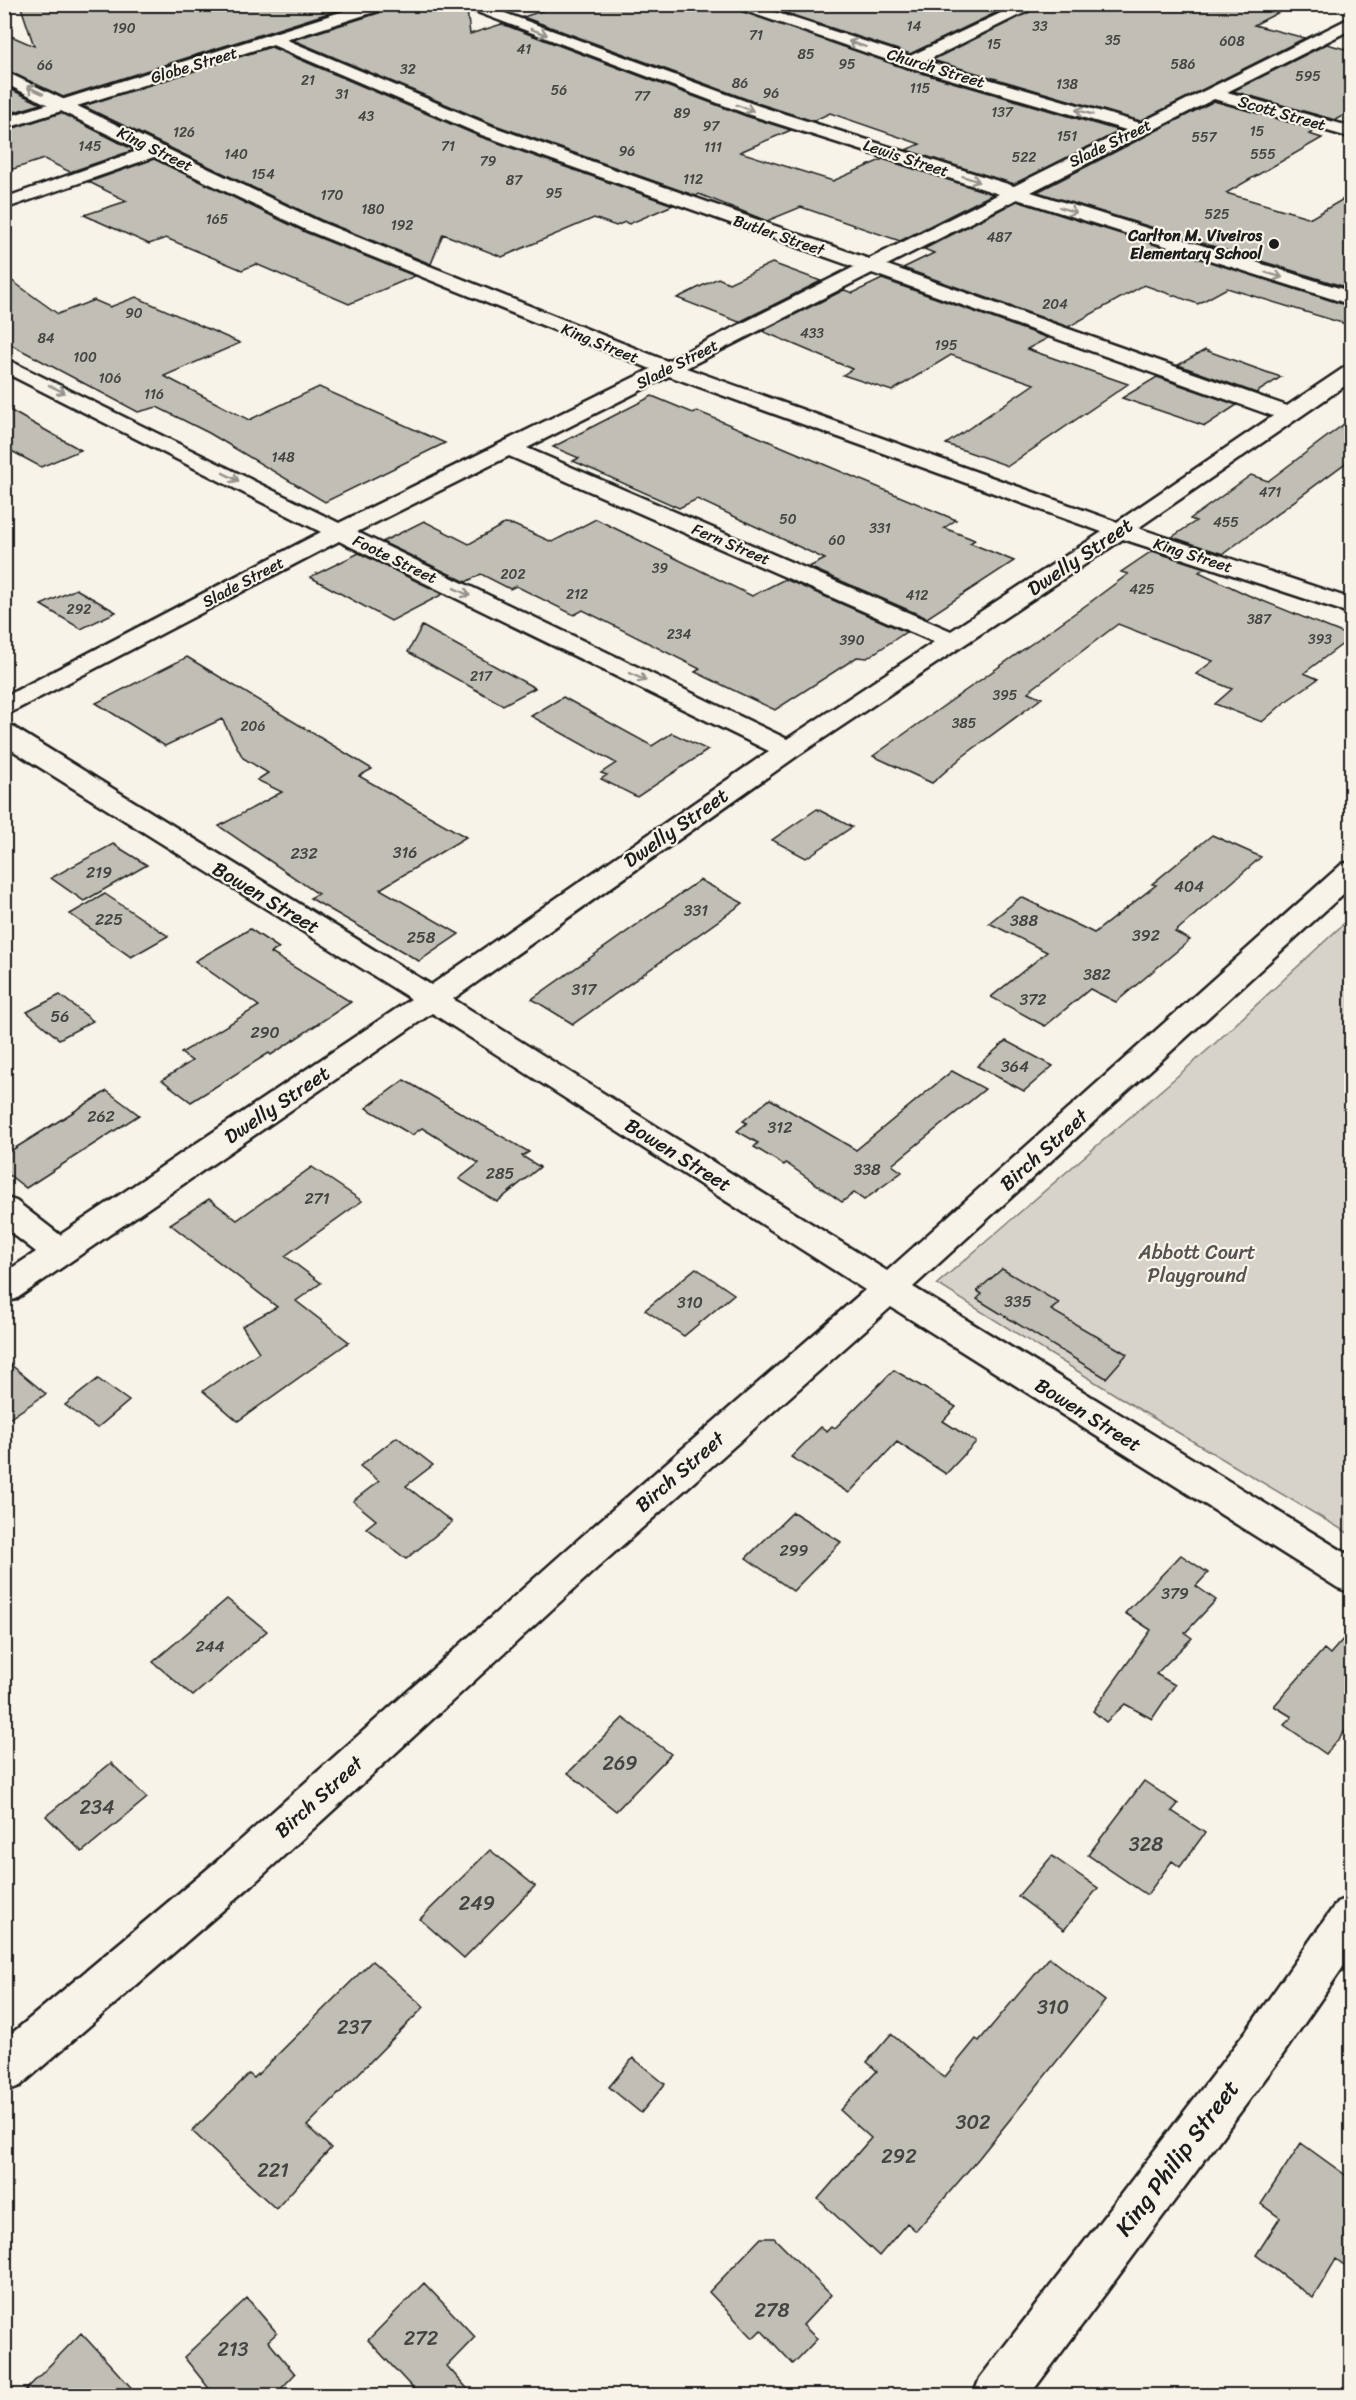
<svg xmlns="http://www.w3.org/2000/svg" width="1356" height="2400" viewBox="0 0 1356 2400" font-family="Sriracha,sans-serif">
  <rect width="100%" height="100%" fill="#f7f3e8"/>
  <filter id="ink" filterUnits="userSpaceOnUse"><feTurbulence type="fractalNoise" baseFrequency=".0167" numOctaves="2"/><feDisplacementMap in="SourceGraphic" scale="12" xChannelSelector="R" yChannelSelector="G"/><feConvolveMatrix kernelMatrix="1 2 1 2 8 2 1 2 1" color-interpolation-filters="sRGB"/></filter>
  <g filter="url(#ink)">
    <path fill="#d7d3cb" stroke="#7a7874" stroke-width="1.5" d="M1351,917V1535L1145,1413L937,1284L1211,1047Z"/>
    <path fill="#c0beb5" stroke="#1c1c1c" stroke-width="1.5" d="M20,4H357L63,97L4,69V33L34,46Z
      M394,4H454L467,10L470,34L502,24L746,116L791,130L740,152L833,181L883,159L993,194L900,241L801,207L767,221L699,194L696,196L495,125L293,40L391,9Z
      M564,4H723L904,68L1120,131L1014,184L906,150L920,144L830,113L813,121L760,104L523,17Z
      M759,4H1014L910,54Z
      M1044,4H1295L1254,25L1305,38L1140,121L932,60Z
      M1327,44L1352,51V111L1335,120L1233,91Z
      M271,47L481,137L673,205L629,224L625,222L616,226L594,218L502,257L443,234L431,264L321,220L83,106Z
      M4,86L41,104L4,115Z
      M1214,101L1316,130L1309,134L1322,138L1226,193L1311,218L1352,194V289L1037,192Z
      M61,113L134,150L70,172L44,159L4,172V131Z
      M154,159L305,232L415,276L349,304L256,264L242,270L166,238L149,244L84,215L127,201L89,182Z
      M1017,201L1352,307V326L1227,288L1198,304L1144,285L1068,327L903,268L934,253L924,249Z
      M772,263L821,281L739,322L677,298L718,278L729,283Z
      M4,275L58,314L94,300L110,307L136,297L240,343L164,376L249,420L319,387L445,443L325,502L209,433L157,407L138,412L4,341Z
      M882,279L1048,338L1027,349L1128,384L1008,466L946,444L1034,384L951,355L892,391L843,375L852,369L762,331L844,290L853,293Z
      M1205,350L1269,373L1281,377L1256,393L1178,365Z
      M1157,377L1237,405L1205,426L1122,398Z
      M652,396L693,413L697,411L956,520L944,528L975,540L970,543L1014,561L927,618L809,567L825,559L697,499L679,508L573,461L579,458L553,447Z
      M4,407L81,450L41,467L4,447Z
      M1352,418V458L1223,554L1172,537L1196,521L1190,519L1251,475L1268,481Z
      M596,519L752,596L785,579L906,632L867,658L857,657L775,710L695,672L700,669L583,610L574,615L516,586L510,589L481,574L466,582L382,542L424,521L469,544L504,524L514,525L552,542Z
      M1152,551L1205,568L1199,572L1248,595L1352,637L1304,673L1318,679L1285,702L1262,722L1215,704L1232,689L1196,674L1213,661L1118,624L1028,692L1042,698L962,757L932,783L873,756L1089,603L1128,574L1121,572Z
      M359,553L443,594L391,621L310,577Z
      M76,589L116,612L81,629L41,605Z
      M422,626L535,688L503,705L408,652Z
      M187,657L372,769L359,776L466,837L380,889L459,934L419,961L310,898L318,894L219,826L282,792L257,780L268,773L243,758L222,719L165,746L96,703Z
      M563,697L652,746L672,733L708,750L637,797L601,779L607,775L601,773L616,763L531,716Z
      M817,809L852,827L806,858L772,840Z
      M1212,835L1261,857L1175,932L1190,940L1116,1002L1090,989L1045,1026L991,997L1047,952L989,923L1021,897L1094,933L1156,885L1152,884Z
      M113,844L147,865L84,901L51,878Z
      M700,880L743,903L573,1024L532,999Z
      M105,894L168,936L131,957L70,914Z
      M250,929L279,948L271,953L351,1002L271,1055L269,1053L191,1102L162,1080L192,1061L181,1053L259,1006L195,961Z
      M60,995L93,1021L59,1039L27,1012Z
      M1006,1041L1053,1066L1024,1091L977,1066Z
      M952,1071L985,1089L892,1165L902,1172L864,1200L854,1193L842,1202L786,1163L784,1165L754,1147L758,1143L737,1131L747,1123L743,1121L770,1099L856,1150Z
      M404,1080L529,1152L522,1156L540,1167L497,1202L459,1179L479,1163L422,1128L412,1135L366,1108Z
      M107,1091L139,1115L26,1188L4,1171V1155Z
      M312,1167L362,1201L285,1256L321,1283L296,1301L349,1342L238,1421L203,1391L259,1352L242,1326L277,1307L170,1224L209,1199L237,1220Z
      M696,1268L734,1294L684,1336L645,1310Z
      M1002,1269L1059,1303L1051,1310L1127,1354L1106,1378L977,1299L982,1294L977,1291Z
      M4,1359L46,1394L4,1422Z
      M894,1370L956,1407L943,1421L976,1442L946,1474L897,1442L849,1493L791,1457L821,1427L827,1431L832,1426L835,1428Z
      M98,1379L129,1401L97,1428L65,1405Z
      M397,1437L433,1465L406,1486L452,1522L406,1559L366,1528L376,1520L353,1501L379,1481L360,1466Z
      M793,1512L841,1542L793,1591L746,1558Z
      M1181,1555L1208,1573L1196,1586L1216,1600L1185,1633L1192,1638L1156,1674L1175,1685L1152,1719L1125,1704L1106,1722L1093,1711L1151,1630L1125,1613Z
      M227,1599L267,1631L193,1696L153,1662Z
      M1352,1629V1723L1326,1754L1284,1725L1292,1717L1274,1706L1324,1649L1330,1654Z
      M623,1718L671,1754L616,1811L568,1773Z
      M111,1763L147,1798L82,1852L46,1816Z
      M1144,1781L1178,1804L1172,1811L1205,1833L1180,1867L1172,1861L1147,1895L1088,1855Z
      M490,1850L535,1886L464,1958L420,1919Z
      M1052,1856L1098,1888L1064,1930L1018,1896Z
      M1049,1958L1105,2001L979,2158L916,2231L907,2223L879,2256L818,2199L871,2138L840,2110L877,2071L867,2062L891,2034L944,2078L976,2039L979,2041Z
      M372,1961L424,2007L307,2126L331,2148L276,2209L192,2131L249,2074L254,2078Z
      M633,2058L665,2084L641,2113L609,2087Z
      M1301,2143L1352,2180V2271L1336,2259L1313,2298L1256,2255L1280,2218L1261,2204Z
      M761,2238H774L831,2295L803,2325L817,2339L793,2364L761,2330L753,2338L709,2292Z
      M424,2283L475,2337L447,2366L474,2396H420L368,2340Z
      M247,2298L277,2333L268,2341L295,2374L274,2396H215L184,2357Z
      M81,2333L139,2396H20Z"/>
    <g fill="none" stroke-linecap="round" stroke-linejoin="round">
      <defs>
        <path id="minor" d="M456,4H480L759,106L1014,186L1126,130L905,66L725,4H750L910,56L1020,4H1042L926,61L1140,123L1352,17V29L1227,92L1352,127V138L1214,99L1031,192L1352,292V305L1017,199L887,265L1287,406L1345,367L1352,365V381L1138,528L1352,599V614L1123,539L797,756L453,999L887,1271L1342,864L1352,862V886L913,1287L1352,1557V1593L1338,1588L891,1307L598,1567L253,1884L20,2086L4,2092V2040L223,1856L572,1545L865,1290L432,1013L16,1299L4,1302V1273L36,1252L4,1227V1197L16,1201L60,1235L411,999L4,745V725L13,727L431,985L769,751L339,541L4,716V697L321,532L4,372V358L339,523L651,369L306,230L154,157L4,209V198L140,150L4,83V71L320,222L667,361L854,267L482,135L268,43L266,40L268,37H280L494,127L869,259L999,194L747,114ZM872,273L1273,416L1117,522L686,368ZM669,376L1102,532L951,631L527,448ZM509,456L934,642L787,739L357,532Z
          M1352,1896V1954L1279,2060L1029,2396H973L980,2378L1247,2030L1337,1902Z"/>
        <path id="major" d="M366,4H392L390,7L4,129V118Z"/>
      </defs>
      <use href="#minor" stroke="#1c1c1c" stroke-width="5"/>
      <use href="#major" stroke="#1c1c1c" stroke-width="5"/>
      <use href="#minor" fill="#f7f3e8" fill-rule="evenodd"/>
      <use href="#major" fill="#f7f3e8" fill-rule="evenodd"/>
    </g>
    <defs><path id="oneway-shaft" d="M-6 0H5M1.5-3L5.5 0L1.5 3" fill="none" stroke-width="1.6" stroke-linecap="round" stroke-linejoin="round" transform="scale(1.5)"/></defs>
    <g stroke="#94928c">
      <use href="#oneway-shaft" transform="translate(539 32) rotate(20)"/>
      <use href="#oneway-shaft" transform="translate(857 44) rotate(-162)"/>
      <use href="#oneway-shaft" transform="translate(35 90) rotate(-155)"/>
      <use href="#oneway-shaft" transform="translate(745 108) rotate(20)"/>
      <use href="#oneway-shaft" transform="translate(1084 112) rotate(-164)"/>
      <use href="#oneway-shaft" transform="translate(971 179) rotate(18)"/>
      <use href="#oneway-shaft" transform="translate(1068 210) rotate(18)"/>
      <use href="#oneway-shaft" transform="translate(1274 275) rotate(17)"/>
      <use href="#oneway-shaft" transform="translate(57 389) rotate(26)"/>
      <use href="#oneway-shaft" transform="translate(231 477) rotate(27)"/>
      <use href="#oneway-shaft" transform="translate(462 592) rotate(26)"/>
      <use href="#oneway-shaft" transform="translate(638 677) rotate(26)"/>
    </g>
  </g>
  <circle fill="#1c1c1c" stroke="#f7f3e8" stroke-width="2" cx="1274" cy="244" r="6"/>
  <g text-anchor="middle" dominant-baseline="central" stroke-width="4.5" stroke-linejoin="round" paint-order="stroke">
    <g font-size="14" fill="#454442">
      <text x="914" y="26">14</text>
      <text x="1040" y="26">33</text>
      <text x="124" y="28">190</text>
      <text x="756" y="35">71</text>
      <text x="1113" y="40">35</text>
      <text x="1232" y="41">608</text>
      <text x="994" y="44">15</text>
      <text x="524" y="49">41</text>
      <text x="806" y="54">85</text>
      <text x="847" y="64">95</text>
      <text x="1183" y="64">586</text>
      <text x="45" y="65">66</text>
      <text x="408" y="69">32</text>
      <text x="1308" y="76">595</text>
      <text x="308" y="80">21</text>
      <text x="740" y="83">86</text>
      <text x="1067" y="84">138</text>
      <text x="920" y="88">115</text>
      <text x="559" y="90">56</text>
      <text x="771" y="93">96</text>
      <text x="342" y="94">31</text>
      <text x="642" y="96">77</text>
      <text x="1002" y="112">137</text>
      <text x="682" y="113">89</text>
      <text x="366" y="116">43</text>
      <text x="711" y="126">97</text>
      <text x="1257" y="131">15</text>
      <text x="184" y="132">126</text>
      <text x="1067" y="136">151</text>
      <text x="1204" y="137">557</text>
      <text x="90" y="146">145</text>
      <text x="448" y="146">71</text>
      <text x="713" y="147">111</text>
      <text x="627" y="151">96</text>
      <text x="236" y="154">140</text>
      <text x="1263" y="154">555</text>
      <text x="1024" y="157">522</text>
      <text x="488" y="161">79</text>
      <text x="263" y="174">154</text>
      <text x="693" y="179">112</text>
      <text x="514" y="180">87</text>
      <text x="554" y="193">95</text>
      <text x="332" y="195">170</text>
      <text x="373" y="209">180</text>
      <text x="1217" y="214">525</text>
      <text x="217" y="219">165</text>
      <text x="402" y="225">192</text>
      <text x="999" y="237">487</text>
      <text x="1055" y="304">204</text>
      <text x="134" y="313">90</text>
      <text x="812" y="333">433</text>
      <text x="46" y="338">84</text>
      <text x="946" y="345">195</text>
      <text x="85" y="357">100</text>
      <text x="110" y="378">106</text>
      <text x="154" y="394">116</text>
      <text x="283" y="457">148</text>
      <text x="1270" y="492">471</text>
      <text x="788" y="519">50</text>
      <text x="1226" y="522">455</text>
      <text x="880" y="528">331</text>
      <text x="837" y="540">60</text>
      <text x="660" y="568">39</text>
      <text x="513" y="574">202</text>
      <text x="1142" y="589">425</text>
      <text x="577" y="594">212</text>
      <text x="917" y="595">412</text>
      <text x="79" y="609">292</text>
      <text x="1259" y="619">387</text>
      <text x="679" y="634">234</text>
      <text x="1320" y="639">393</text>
      <text x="852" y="640">390</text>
      <text x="481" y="676">217</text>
      <text x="1005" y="695">395</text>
      <text x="964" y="723">385</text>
      <text x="253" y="726">206</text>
    </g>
    <g font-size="16" fill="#1c1c1c" stroke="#f7f3e8">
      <text transform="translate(194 65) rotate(-17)">Globe Street</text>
      <text transform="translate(936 68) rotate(17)">Church Street</text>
      <text transform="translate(1282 113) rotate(16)">Scott Street</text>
      <text transform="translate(1110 143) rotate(-26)">Slade Street</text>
      <text transform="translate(155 149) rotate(26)">King Street</text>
      <text transform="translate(906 158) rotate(18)">Lewis Street</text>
      <text transform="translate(779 235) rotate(19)">Butler Street</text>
      <text transform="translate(600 343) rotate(22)">King Street</text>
      <text transform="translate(677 364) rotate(-27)">Slade Street</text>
      <text transform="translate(731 544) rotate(23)">Fern Street</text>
      <text transform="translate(1193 555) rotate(18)">King Street</text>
      <text transform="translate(395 559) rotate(26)">Foote Street</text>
      <text transform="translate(243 582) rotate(-28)">Slade Street</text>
    </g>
    <g font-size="16" font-weight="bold" fill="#1c1c1c" stroke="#f7f3e8" text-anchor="end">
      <text x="1262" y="235">Carlton M. Viveiros<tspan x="1262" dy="18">Elementary School</tspan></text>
    </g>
    <g font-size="16" fill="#454442">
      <text x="405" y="852">316</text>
      <text x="304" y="853">232</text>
      <text x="99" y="872">219</text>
      <text x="1189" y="886">404</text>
      <text x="696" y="910">331</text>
      <text x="109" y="919">225</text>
      <text x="1024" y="920">388</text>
      <text x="1146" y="935">392</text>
      <text x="421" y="937">258</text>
      <text x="1097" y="974">382</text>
      <text x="584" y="989">317</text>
      <text x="1033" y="999">372</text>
      <text x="60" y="1016">56</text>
      <text x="265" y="1032">290</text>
      <text x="1015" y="1066">364</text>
      <text x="101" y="1116">262</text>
      <text x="780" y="1127">312</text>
      <text x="867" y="1169">338</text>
      <text x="500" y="1173">285</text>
      <text x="317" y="1198">271</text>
      <text x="1018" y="1301">335</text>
      <text x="690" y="1302">310</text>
      <text x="794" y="1550">299</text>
      <text x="1175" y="1593">379</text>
      <text x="210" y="1646">244</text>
    </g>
    <g font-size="20" fill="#1c1c1c" stroke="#f7f3e8">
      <text transform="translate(1080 557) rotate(-34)">Dwelly Street</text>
      <text transform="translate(676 828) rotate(-35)">Dwelly Street</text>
      <text transform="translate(266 898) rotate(31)">Bowen Street</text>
      <text transform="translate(277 1105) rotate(-34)">Dwelly Street</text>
      <text transform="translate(1044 1150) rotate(-42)">Birch Street</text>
      <text transform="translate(678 1155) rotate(32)">Bowen Street</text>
      <text transform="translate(1088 1415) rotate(32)">Bowen Street</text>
      <text transform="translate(680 1472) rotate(-41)">Birch Street</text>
      <text transform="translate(319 1797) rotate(-42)">Birch Street</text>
    </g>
    <g font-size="20" fill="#545351" stroke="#f7f3e8">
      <text x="1197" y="1252">Abbott Court<tspan x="1197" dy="23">Playground</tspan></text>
    </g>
    <g font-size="20" fill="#454442">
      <text x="620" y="1763">269</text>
      <text x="97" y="1807">234</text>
      <text x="1146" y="1844">328</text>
      <text x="477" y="1903">249</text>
      <text x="1053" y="2007">310</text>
      <text x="354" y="2027">237</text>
      <text x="973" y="2122">302</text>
      <text x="899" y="2156">292</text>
      <text x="273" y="2170">221</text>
      <text x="772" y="2310">278</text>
      <text x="421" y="2338">272</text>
      <text x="233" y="2349">213</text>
    </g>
    <g font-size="24" fill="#1c1c1c" stroke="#f7f3e8">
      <text transform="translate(1177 2158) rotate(-53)">King Philip Street</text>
    </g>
  </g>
  <rect width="1356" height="2400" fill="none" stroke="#f7f3e8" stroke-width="24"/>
  <rect x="12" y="12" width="1332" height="2376" fill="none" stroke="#1c1c1c" stroke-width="2" filter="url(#ink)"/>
</svg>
